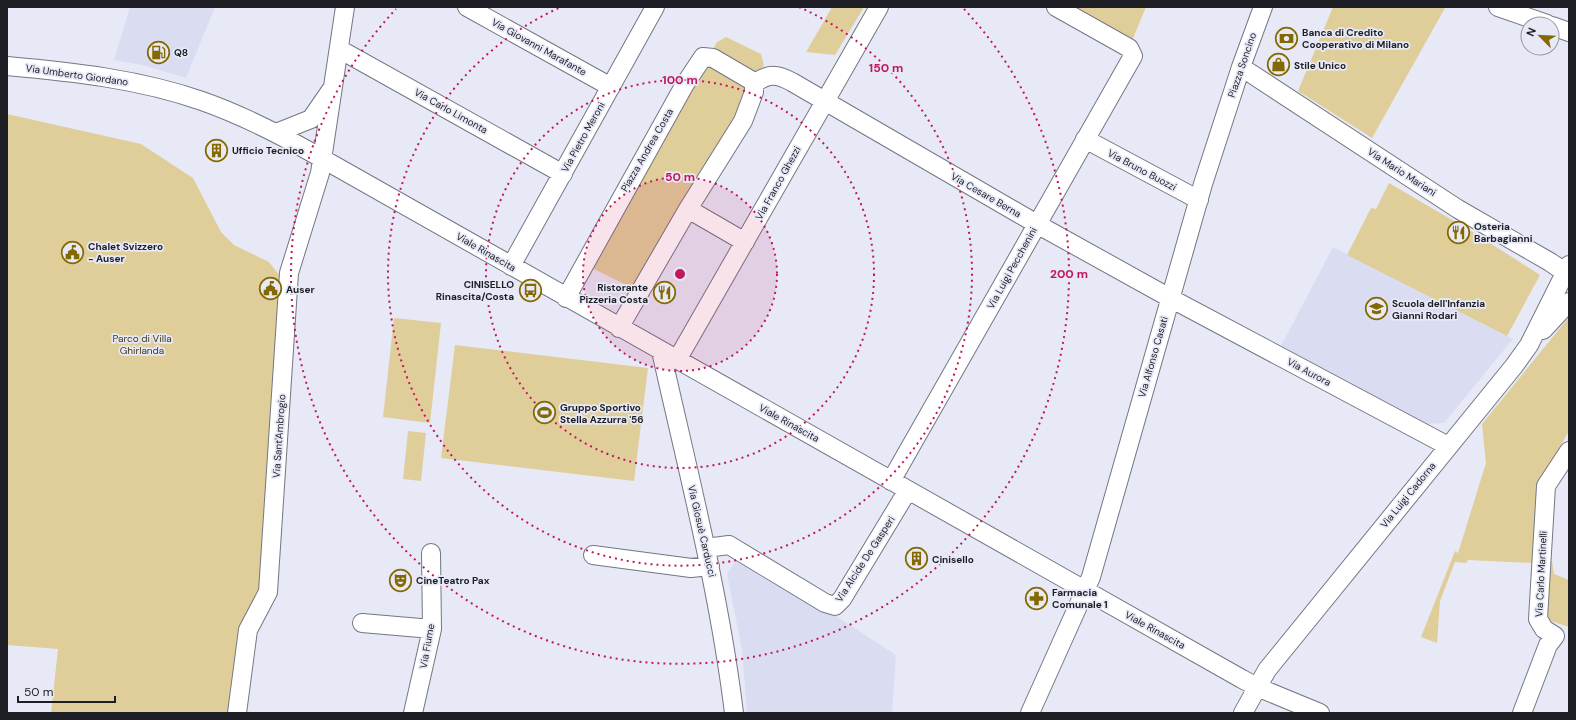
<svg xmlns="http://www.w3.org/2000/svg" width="1576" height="720" viewBox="0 0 1576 720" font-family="'DM Sans',sans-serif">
  <rect width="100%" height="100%" fill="#e7e9f7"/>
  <path fill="#daddf2" d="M130,7H215L186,78L142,65L114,60Z
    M1333,247L1513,339L1444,423L1427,424L1281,346Z
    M740,554L896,655L892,713H747L742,650L727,574Z"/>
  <path fill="#e0ce9a" d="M832,7H864L835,55L806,52Z
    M1052,7H1146L1129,48Z
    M1333,7L1445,8L1372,138L1298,91Z
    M726,37L761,54L764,65L634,289L590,267L717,42Z
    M7,114L141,144L193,178L221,232L234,245L269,262L280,276L263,592L233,713H51L58,649L7,645Z
    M1389,183L1476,234L1540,275L1507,336L1347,255L1371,208L1376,209Z
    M1569,317V431L1541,479L1534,563L1468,560L1466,563L1455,562L1440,601L1437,643L1421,637L1455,551L1458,553L1486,463L1482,424Z
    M394,318L441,323L430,423L383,417Z
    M455,345L648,368L634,481L441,458Z
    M408,431L426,433L421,481L403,479Z
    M1546,560L1552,561L1554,574L1569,580V627L1545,619Z"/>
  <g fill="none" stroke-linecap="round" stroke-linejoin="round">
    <defs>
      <path id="minor" d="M467,7L611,87
        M1498,7L1547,24
        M1552,26L1569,32
        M339,49L563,174
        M7,66C73,72 139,79 202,101C239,114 273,131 307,150L1242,679L1257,687L1320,713
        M1241,67L1458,209L1550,262L1569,275
        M755,83C769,73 777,74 792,82L1042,227L1170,298L1448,446
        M276,133L311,119L331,90
        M1085,139L1199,200
        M688,209L745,242
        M511,266L655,7
        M566,298L685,84L703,57L713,58L754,82V92L743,121L688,209L619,328
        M1543,330L1569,302
        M661,351C688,472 719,590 734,713
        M677,360L879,7
        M891,481L1133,56L1129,48L1056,7
        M706,548L729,545L825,603L835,606L842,599L908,490
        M593,555L691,568L710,566
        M362,623L432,629
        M1555,636L1544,629L1538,619L1546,486L1569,451
        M237,713L248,630L268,592L289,273L320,173L345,7
        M413,713L432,629L431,553
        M1030,713L1091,577L1203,184L1241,67L1263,7
        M1243,713L1267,670L1514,366L1529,345L1569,265
        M1522,713L1548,645L1555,636"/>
    </defs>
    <use href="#minor" stroke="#747683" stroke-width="20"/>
    <use href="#minor" stroke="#fff" stroke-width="18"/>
  </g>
  <circle cx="680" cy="274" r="97" fill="#c2185b" fill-opacity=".12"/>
  <g fill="none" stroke="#c2185b" stroke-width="2" stroke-dasharray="2 4">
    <circle cx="680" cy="274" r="97"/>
    <circle cx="680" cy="274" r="194"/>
    <path d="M799 7A292 292 0 1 1 561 7"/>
    <path d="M964 9A389 389 0 1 1 396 9"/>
  </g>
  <defs>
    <symbol id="bank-ring" viewBox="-11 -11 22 22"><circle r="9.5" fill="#e7e9f7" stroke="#846903" stroke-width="1.5"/><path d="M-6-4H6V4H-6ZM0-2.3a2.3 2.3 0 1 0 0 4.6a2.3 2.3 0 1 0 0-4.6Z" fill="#846903"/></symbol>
    <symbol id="fuel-ring" viewBox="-11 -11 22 22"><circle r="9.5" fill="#e7e9f7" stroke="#846903" stroke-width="1.5"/><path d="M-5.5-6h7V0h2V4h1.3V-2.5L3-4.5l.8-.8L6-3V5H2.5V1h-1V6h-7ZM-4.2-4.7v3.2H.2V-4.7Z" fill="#846903"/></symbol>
    <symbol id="shop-ring" viewBox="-11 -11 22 22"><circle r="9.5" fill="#e7e9f7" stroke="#846903" stroke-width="1.5"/><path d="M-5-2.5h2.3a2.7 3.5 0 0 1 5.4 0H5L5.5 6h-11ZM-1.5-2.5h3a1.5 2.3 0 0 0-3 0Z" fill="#846903"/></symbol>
    <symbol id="building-ring" viewBox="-11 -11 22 22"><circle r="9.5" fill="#e7e9f7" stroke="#846903" stroke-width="1.5"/><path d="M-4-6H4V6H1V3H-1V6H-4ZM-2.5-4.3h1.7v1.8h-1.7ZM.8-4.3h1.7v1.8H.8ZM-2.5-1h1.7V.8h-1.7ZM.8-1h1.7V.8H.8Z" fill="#846903"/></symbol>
    <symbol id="restaurant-ring" viewBox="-11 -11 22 22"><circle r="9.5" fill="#e7e9f7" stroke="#846903" stroke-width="1.5"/><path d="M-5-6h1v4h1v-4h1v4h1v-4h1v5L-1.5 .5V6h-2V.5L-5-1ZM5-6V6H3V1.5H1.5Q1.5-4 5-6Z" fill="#846903"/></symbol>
    <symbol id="civic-ring" viewBox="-11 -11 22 22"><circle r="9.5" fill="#e7e9f7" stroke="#846903" stroke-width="1.5"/><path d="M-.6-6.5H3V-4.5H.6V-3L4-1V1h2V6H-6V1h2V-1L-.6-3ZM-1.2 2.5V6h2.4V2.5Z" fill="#846903"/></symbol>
    <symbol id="bus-ring" viewBox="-11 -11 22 22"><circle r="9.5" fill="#e7e9f7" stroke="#846903" stroke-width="1.5"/><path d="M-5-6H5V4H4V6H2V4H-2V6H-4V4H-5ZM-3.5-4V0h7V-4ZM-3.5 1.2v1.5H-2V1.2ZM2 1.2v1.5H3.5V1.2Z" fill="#846903"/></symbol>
    <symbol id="school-ring" viewBox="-11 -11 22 22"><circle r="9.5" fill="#e7e9f7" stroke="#846903" stroke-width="1.5"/><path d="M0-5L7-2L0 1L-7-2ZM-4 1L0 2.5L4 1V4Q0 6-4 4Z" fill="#846903"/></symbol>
    <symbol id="stadium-ring" viewBox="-11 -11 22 22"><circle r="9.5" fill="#e7e9f7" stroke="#846903" stroke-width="1.5"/><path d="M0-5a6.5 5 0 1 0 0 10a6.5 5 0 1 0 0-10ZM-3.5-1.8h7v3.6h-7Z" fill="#846903"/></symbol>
    <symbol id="theatre-ring" viewBox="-11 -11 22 22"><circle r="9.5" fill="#e7e9f7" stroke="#846903" stroke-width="1.5"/><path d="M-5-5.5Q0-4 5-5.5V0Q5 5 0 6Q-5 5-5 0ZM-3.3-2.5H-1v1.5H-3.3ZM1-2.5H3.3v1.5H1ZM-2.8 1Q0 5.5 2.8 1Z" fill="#846903"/></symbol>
    <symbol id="pharmacy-ring" viewBox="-11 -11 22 22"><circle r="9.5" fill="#e7e9f7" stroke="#846903" stroke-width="1.5"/><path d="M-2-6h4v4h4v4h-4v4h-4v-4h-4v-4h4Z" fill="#846903"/></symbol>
  </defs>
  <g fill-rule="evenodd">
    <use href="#bank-ring" x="1274" y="26" width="25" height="25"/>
    <use href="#fuel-ring" x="146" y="40" width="25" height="25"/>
    <use href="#shop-ring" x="1266" y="52" width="25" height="25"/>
    <use href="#building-ring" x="204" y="138" width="25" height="25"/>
    <use href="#restaurant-ring" x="1446" y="220" width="25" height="25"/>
    <use href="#civic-ring" x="60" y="240" width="25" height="25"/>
    <use href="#civic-ring" x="258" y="276" width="25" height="25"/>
    <use href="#bus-ring" x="518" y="278" width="25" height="25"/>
    <use href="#restaurant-ring" x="652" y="280" width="25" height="25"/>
    <use href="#school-ring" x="1364" y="296" width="25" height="25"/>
    <use href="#stadium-ring" x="532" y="400" width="25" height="25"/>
    <use href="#building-ring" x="904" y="546" width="25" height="25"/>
    <use href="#theatre-ring" x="388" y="568" width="25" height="25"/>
    <use href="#pharmacy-ring" x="1024" y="586" width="25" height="25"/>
  </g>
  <g text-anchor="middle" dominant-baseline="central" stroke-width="3.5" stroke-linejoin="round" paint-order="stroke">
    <g font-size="10" font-weight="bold" fill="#1d1e23" stroke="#e7e9f7" text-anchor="start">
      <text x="1302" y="32">Banca di Credito<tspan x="1302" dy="12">Cooperativo di Milano</tspan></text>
      <text x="174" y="52">Q8</text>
      <text x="1294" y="65">Stile Unico</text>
      <text x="232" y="150">Ufficio Tecnico</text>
      <text x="1474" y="226">Osteria<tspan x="1474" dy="12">Barbagianni</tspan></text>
      <text x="88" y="246">Chalet Svizzero<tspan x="88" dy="12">- Auser</tspan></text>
      <text x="514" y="284" text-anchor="end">CINISELLO<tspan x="514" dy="12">Rinascita/Costa</tspan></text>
      <text x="648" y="287" text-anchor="end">Ristorante<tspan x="648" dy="12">Pizzeria Costa</tspan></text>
      <text x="286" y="289">Auser</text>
      <text x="1392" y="303">Scuola dell'Infanzia<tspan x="1392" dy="12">Gianni Rodari</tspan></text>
      <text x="560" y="407">Gruppo Sportivo<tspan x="560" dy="12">Stella Azzurra '56</tspan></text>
      <text x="932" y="559">Cinisello</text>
      <text x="416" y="580">CineTeatro Pax</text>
      <text x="1052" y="592">Farmacia<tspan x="1052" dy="12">Comunale 1</tspan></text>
    </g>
    <g font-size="10" fill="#1d1e23" stroke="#e7e9f7">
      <text transform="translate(539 47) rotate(29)">Via Giovanni Marafante</text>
      <text transform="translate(1242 65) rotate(-71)">Piazza Soncino</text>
      <text transform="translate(77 75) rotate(8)">Via Umberto Giordano</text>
      <text transform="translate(451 111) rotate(29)">Via Carlo Limonta</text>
      <text transform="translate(583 137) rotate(-61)">Via Pietro Meroni</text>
      <text transform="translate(647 150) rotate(-60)">Piazza Andrea Costa</text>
      <text transform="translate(1142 170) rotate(28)">Via Bruno Buozzi</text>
      <text transform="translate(1402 172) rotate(33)">Via Mario Mariani</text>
      <text transform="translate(778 183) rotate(-61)">Via Franco Ghezzi</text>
      <text transform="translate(986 195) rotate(30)">Via Cesare Berna</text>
      <text transform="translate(486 252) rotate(30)">Viale Rinascita</text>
      <text transform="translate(1012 268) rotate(-61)">Via Luigi Pecchenini</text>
      <text transform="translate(1153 357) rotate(-74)">Via Alfonso Casati</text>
      <text transform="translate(1309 372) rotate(28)">Via Aurora</text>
      <text transform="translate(789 423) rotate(29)">Viale Rinascita</text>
      <text transform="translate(279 436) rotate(-86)">Via Sant'Ambrogio</text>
      <text transform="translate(1408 495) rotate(-51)">Via Luigi Cadorna</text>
      <text transform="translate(702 531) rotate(77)">Via Giosuè Carducci</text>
      <text transform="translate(865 559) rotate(-57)">Via Alcide De Gasperi</text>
      <text transform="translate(1541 574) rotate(-87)">Via Carlo Martinelli</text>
      <text transform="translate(1155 630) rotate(29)">Viale Rinascita</text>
      <text transform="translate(427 646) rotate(-80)">Via Fiume</text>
    </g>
    <g font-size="10" fill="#42350f" stroke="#e7e9f7">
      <text x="142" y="338">Parco di Villa<tspan x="142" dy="12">Ghirlanda</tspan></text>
    </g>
  </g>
  <circle cx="680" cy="274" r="6" fill="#c2185b" stroke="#e7e9f7" stroke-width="2"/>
  <g font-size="12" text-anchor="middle" font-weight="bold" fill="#c2185b" stroke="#e7e9f7" stroke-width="3.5" stroke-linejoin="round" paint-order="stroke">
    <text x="886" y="72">150 m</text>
    <text x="680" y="84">100 m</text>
    <text x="680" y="181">50 m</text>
    <text x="1069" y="278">200 m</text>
  </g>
  <rect width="1576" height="720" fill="none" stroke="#1d1e23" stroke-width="16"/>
  <g transform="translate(1540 36) rotate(294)"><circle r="19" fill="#e7e9f7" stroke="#9698a2"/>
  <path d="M0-3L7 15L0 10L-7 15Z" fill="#846903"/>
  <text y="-6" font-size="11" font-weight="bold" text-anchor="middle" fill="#1d1e23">N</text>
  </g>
  <path d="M18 696v6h97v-6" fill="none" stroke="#1d1e23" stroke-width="2"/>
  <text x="24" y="696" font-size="12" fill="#1d1e23" stroke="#e7e9f7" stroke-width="3" paint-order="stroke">50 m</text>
</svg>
